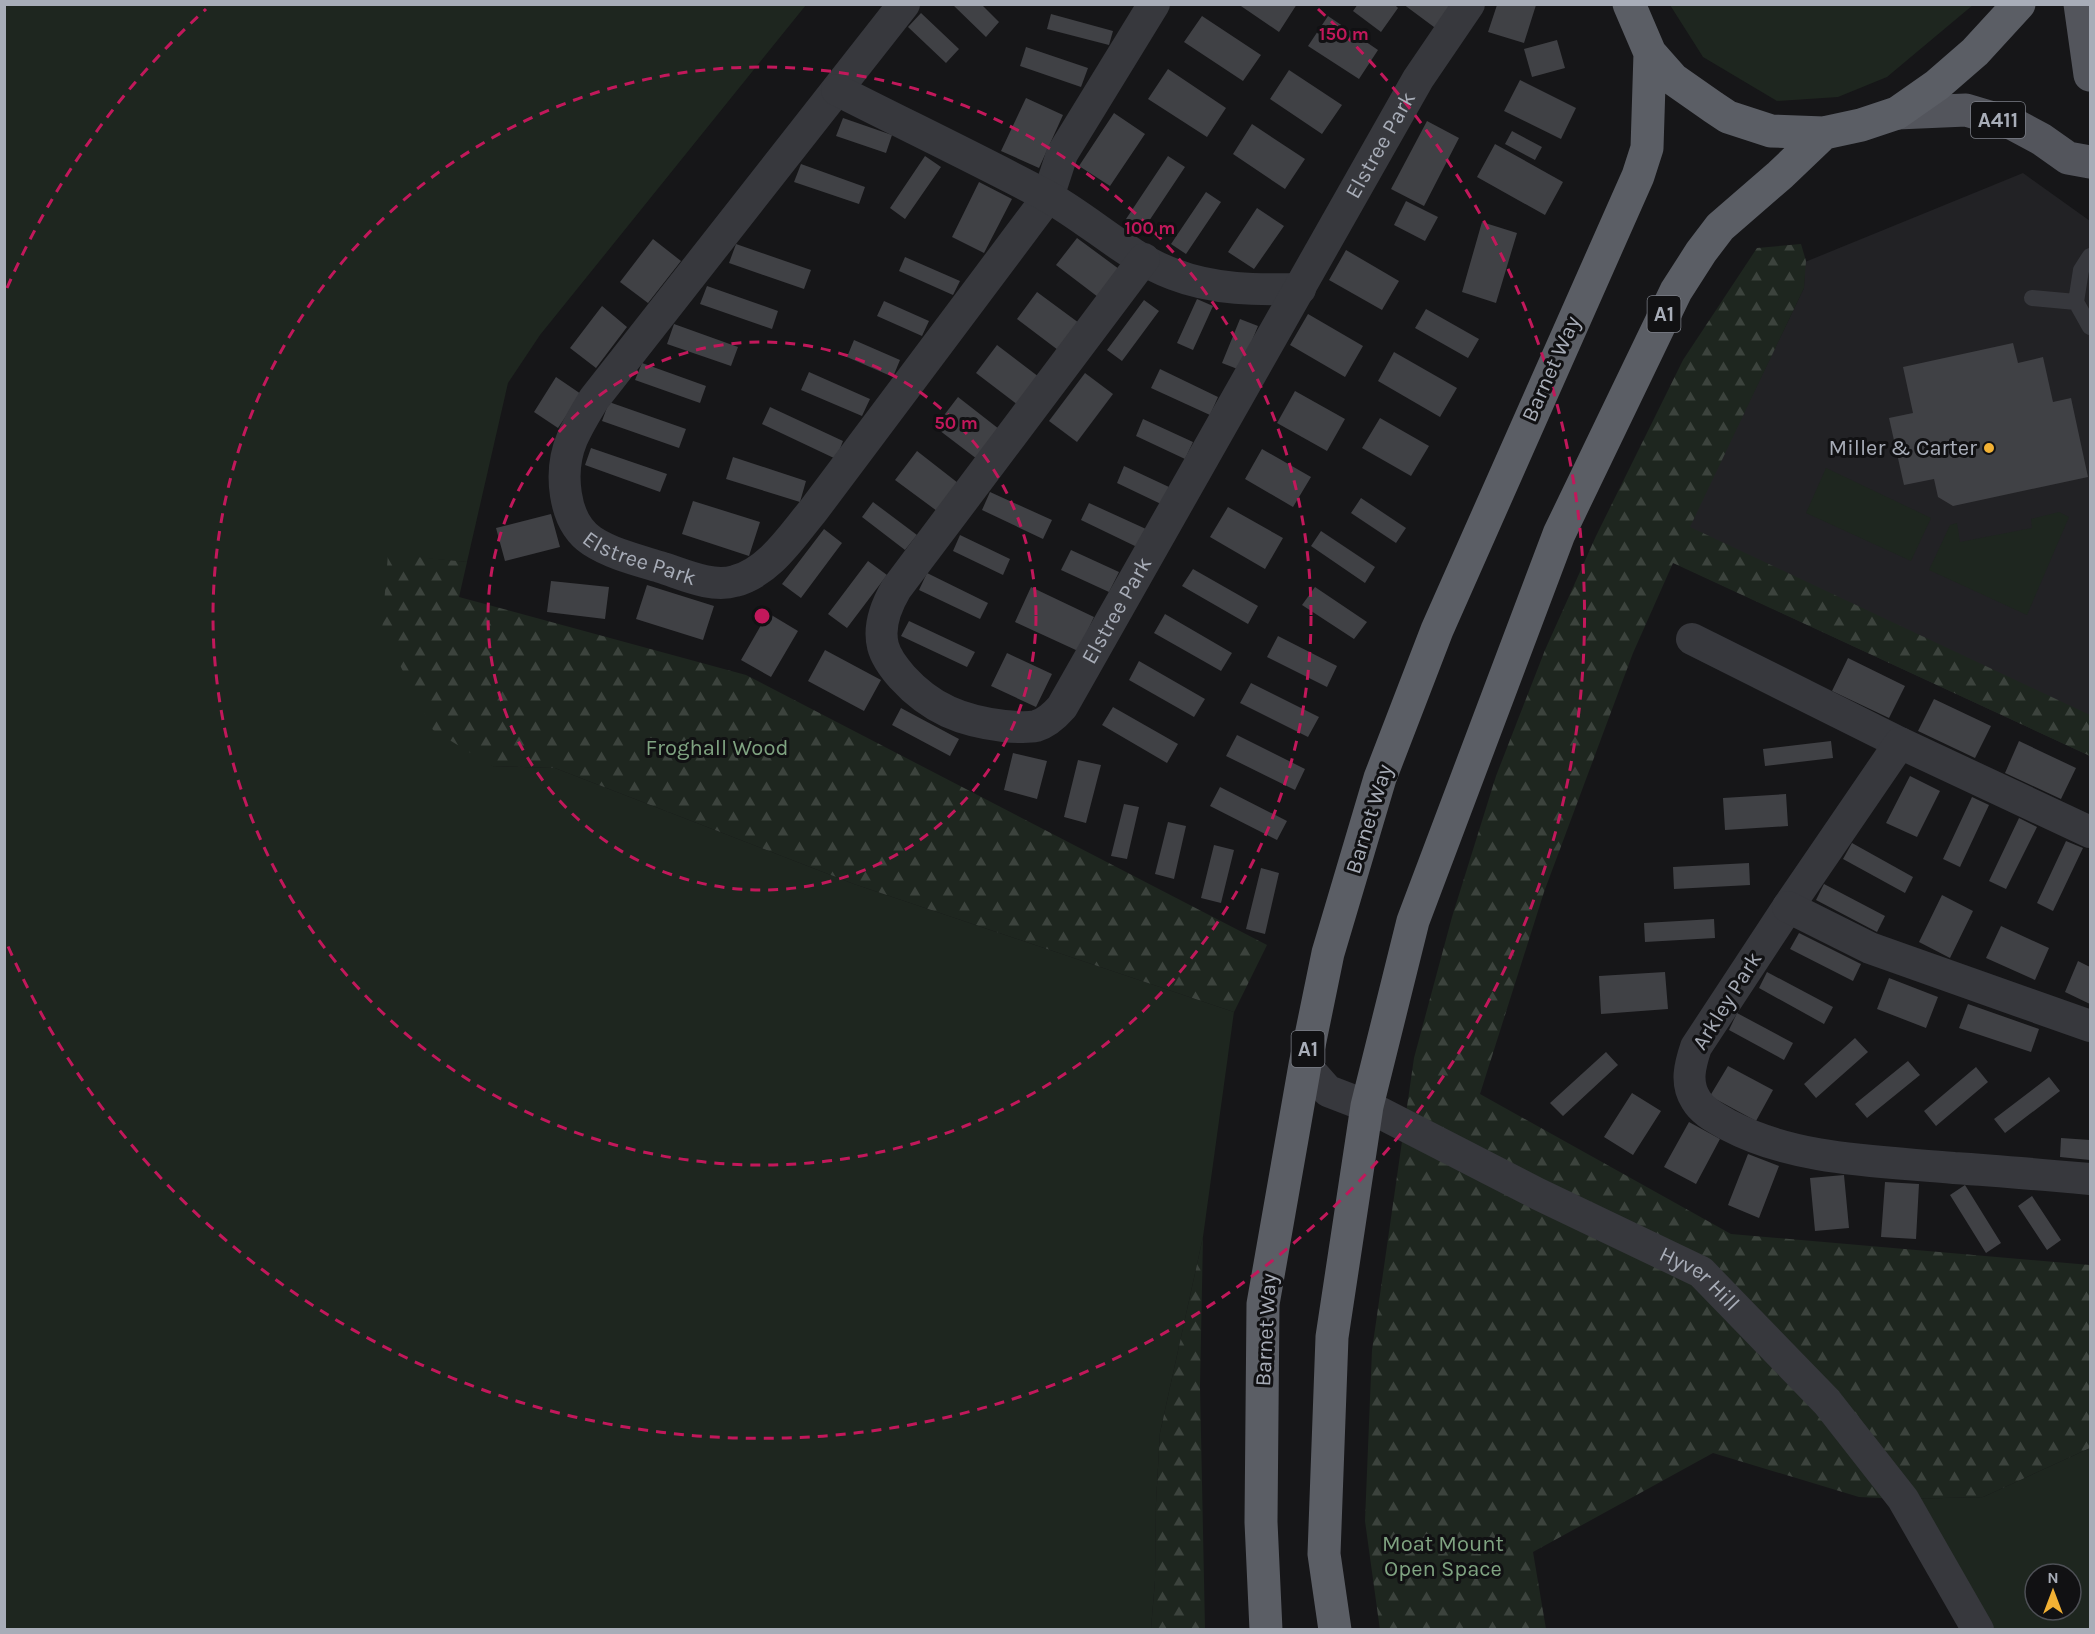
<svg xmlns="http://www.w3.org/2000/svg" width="2095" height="1634" viewBox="0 0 2095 1634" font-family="Karla,sans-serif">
  <defs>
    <pattern id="forest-firs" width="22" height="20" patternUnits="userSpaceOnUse" patternTransform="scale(1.5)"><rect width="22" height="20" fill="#1e261f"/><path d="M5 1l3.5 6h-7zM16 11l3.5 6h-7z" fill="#3c433d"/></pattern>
  </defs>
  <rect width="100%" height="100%" fill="#161618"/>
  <path fill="#222225" d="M2023,173L2090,221V756L1672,562L1804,288L1805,262Z"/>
  <path fill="#1e261f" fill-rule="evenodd" d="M5,5H806L540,335L508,383L467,562L388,555L492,766L555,768L854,884L1234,1012L1203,1237L1160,1433L1156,1503L1155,1581L1151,1629L5,1630Z
    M1670,5H1973L1887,77L1838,97L1777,101L1703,57Z
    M1826,468L1931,518L1911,561L1806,513Z
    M2059,512L2069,517L2027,615L1929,570L1950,525L1957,523L1960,542L2032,528L2031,519Z
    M2090,1448V1629H1978L1903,1499L1983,1497ZM2035,1574H2071V1610H2035Z"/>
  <path fill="url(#forest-firs)" d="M1801,244L1806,261L1804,288L1690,527L2090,715V756L1673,563L1633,653L1544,892L1480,1094L1731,1234L2090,1265V1448L1983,1497L1903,1499L1859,1497L1713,1453L1533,1552L1546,1629L1380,1630L1365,1521L1372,1350L1414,1058L1452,917L1496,776L1545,650L1596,536L1683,360L1757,248Z
    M388,554L467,562L459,597L746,675L1267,945L1234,1012L854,884L555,768L492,766L433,730L382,630Z
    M1203,1237L1200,1386L1205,1629H1151L1155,1581L1156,1503L1160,1433Z"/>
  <path fill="#404145" d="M952,4H981L999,22L986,37Z
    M1238,4H1297L1279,32Z
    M1358,4H1394L1398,8L1381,32L1353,11Z
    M1403,4H1456L1438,30Z
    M1497,5H1536L1524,43L1488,32Z
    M921,13L959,49L946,63L908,27Z
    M1051,14L1113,31L1109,45L1047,29Z
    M1202,16L1261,55L1243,81L1184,42Z
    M1328,16L1378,50L1359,79L1308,46Z
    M1557,40L1565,68L1532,77L1524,49Z
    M1026,47L1088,68L1081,87L1020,66Z
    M1168,69L1226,108L1207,137L1148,99Z
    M1289,70L1342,105L1322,134L1270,99Z
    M1520,80L1576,108L1561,139L1504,111Z
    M1026,98L1063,115L1039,168L1001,151Z
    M1114,113L1145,134L1110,186L1079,166Z
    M843,118L892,135L886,153L836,136Z
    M1427,121L1459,138L1424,206L1391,189Z
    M1252,124L1305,159L1285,189L1233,154Z
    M1512,131L1542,147L1535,160L1505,144Z
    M1495,144L1563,182L1545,215L1477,177Z
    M925,156L941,167L905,219L890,208Z
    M1168,156L1185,167L1143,230L1126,219Z
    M801,164L865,187L859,204L794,182Z
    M979,182L1012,199L984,253L952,237Z
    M1206,192L1221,202L1186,254L1171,244Z
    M1406,201L1438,217L1425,241L1394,225Z
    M1257,208L1284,226L1254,269L1228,252Z
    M1482,222L1517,233L1496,303L1462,292Z
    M1077,238L1119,269L1098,297L1056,265Z
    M653,239L681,261L648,303L620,282Z
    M736,244L811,270L804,289L729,263Z
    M1346,250L1399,281L1382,310L1329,280Z
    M905,257L960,281L953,295L899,271Z
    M707,286L778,311L772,329L700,304Z
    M1037,292L1079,323L1058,350L1017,319Z
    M1197,299L1213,306L1193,350L1177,343Z
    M1144,300L1159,311L1122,361L1107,350Z
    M884,301L929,321L922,336L877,316Z
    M602,306L627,327L596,368L570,348Z
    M1426,309L1479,339L1468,358L1415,328Z
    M1308,314L1363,346L1345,377L1290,345Z
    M1240,319L1258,326L1240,370L1222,363Z
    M674,324L738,347L731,366L667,344Z
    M854,340L900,360L893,377L847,357Z
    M2013,343L2018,363L2043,357L2053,402L2071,398L2088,477L1953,506L1938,497L1934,479L1904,485L1889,418L1913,413L1903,367Z
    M997,345L1039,377L1018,405L976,373Z
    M1394,352L1457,388L1440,417L1378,381Z
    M642,363L706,386L700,403L635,380Z
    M1160,369L1218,397L1210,415L1151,388Z
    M809,372L870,399L862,416L801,390Z
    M1085,373L1113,394L1077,442L1049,421Z
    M556,377L581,394L558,428L534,412Z
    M1295,391L1345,419L1327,451L1277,423Z
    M958,397L999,429L977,459L935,427Z
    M609,402L686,429L679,448L602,421Z
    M770,407L843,441L836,459L762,424Z
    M1380,418L1429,446L1411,476L1362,448Z
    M1143,419L1193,442L1185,459L1136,436Z
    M591,448L667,474L660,492L585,465Z
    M1262,449L1311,477L1293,507L1245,479Z
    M917,451L958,483L937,511L895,480Z
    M733,457L806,481L800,502L726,479Z
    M1124,466L1169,487L1161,504L1117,483Z
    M990,492L1052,520L1043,539L982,510Z
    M1361,498L1406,528L1396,543L1351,513Z
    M693,501L760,522L749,556L682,534Z
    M873,502L917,535L905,550L862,517Z
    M1089,503L1146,529L1137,547L1081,520Z
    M1228,507L1283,538L1265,569L1210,537Z
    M551,514L560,547L505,561L496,528Z
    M824,529L842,543L801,598L782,584Z
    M1321,531L1375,567L1365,583L1311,546Z
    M960,535L1010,559L1003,575L953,551Z
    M1071,550L1119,572L1109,592L1061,570Z
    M868,561L887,575L847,628L828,614Z
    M1193,569L1258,606L1248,624L1182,586Z
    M927,573L988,603L980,619L919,590Z
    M551,581L609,587L605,619L547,612Z
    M647,585L714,606L703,640L636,619Z
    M1031,587L1094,617L1078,651L1015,622Z
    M1315,587L1367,622L1354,639L1302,605Z
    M768,613L798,631L771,677L741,660Z
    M1165,614L1232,653L1221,671L1154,633Z
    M909,621L975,652L967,667L901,636Z
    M1278,636L1337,666L1327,687L1267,657Z
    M825,650L881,680L864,711L808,681Z
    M1007,653L1052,674L1036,707L991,686Z
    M1848,658L1905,686L1889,718L1832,691Z
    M1139,661L1205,699L1194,717L1129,680Z
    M1251,683L1319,717L1308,737L1240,703Z
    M1934,699L1991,726L1975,758L1918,731Z
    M1113,707L1178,744L1167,763L1102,725Z
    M901,708L959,739L950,756L892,725Z
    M1237,735L1305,769L1295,790L1226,756Z
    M1831,741L1833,758L1765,766L1763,749Z
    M2019,741L2076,768L2061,799L2005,773Z
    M1013,753L1047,761L1037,799L1004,790Z
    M1078,760L1101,765L1086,823L1064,817Z
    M1910,776L1940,791L1917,837L1886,823Z
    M1220,787L1287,821L1277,840L1210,806Z
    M1786,794L1788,826L1725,830L1723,798Z
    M1972,797L1989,805L1960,867L1943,859Z
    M1124,804L1139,807L1127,859L1111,856Z
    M2019,818L2037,827L2006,889L1989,881Z
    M1168,822L1186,826L1174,879L1155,874Z
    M2066,841L2083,848L2053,911L2037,903Z
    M1852,843L1913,877L1905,893L1843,859Z
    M1214,845L1234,850L1221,903L1201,898Z
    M1749,863L1750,885L1674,889L1673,867Z
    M1261,868L1279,873L1265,934L1246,929Z
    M1824,884L1885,916L1877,932L1816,900Z
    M1942,895L1973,911L1950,958L1919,942Z
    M1714,919L1715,938L1645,942L1644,923Z
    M2001,926L2049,948L2035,980L1986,958Z
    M1799,933L1861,964L1853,981L1790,949Z
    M2078,961L2090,967V1004L2065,992Z
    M1665,972L1668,1009L1601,1014L1599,976Z
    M1767,972L1833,1007L1824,1024L1759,988Z
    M1889,978L1938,997L1926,1028L1877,1009Z
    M1968,1004L2039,1029L2031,1052L1959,1028Z
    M1737,1013L1793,1043L1784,1060L1729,1030Z
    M1855,1038L1868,1052L1816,1098L1804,1084Z
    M1606,1052L1618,1065L1563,1116L1550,1103Z
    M1908,1061L1920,1075L1867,1118L1855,1104Z
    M1728,1066L1773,1090L1756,1121L1710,1096Z
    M1976,1067L1988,1082L1936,1126L1924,1111Z
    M2049,1077L2060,1091L2005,1133L1994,1119Z
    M1632,1093L1661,1111L1633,1155L1604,1137Z
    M1689,1122L1720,1139L1696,1184L1664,1167Z
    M2061,1138L2090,1140V1160L2060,1157Z
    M1748,1154L1779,1166L1759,1218L1728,1205Z
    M1844,1175L1849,1228L1815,1231L1810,1178Z
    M1885,1182L1919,1184L1916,1239L1881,1237Z
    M1965,1185L2001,1243L1986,1253L1950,1195Z
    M2032,1196L2061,1240L2047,1250L2018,1206Z"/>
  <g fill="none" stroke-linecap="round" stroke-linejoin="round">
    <path stroke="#37383d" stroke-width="16" d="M2032,298L2076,302L2090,327
      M2076,302L2081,270L2090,256"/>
    <g stroke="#37383d" stroke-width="32">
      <path id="s1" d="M904,4L594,399C586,412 578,425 572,439C559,470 562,521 592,541C612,554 637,560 660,567C683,574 711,588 735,581C769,572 791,537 812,512L1048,197L1062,154L1154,4"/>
      <path d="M837,90C906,125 977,159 1045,195C1089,219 1127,257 1173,274C1214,290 1257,290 1300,289"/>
      <path id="s2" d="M1144,259L896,589C886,606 878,626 883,646C886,658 895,669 902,677C931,709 962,721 1004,726C1014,727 1027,728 1036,726C1047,723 1055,715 1062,707L1418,79L1469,4"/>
      <path d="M1692,639L1900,743"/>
      <path d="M2090,832L1900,743L1788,907L1696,1047C1690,1065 1685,1083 1696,1100C1703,1112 1716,1118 1728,1125C1796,1161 1878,1161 1954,1168C2000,1171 2045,1175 2090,1179"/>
      <path d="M1788,907L1870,948L2090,1026"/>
      <path id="s3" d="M1305,1065L1328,1091L1367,1106L1538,1194L1701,1272L1827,1402L1903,1499L1978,1630"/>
    </g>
    <path stroke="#53555c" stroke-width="33" d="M2080,4L2090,75
      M1897,113L1966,110L2013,124L2041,139L2068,158L2090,162"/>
    <path stroke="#5b5e65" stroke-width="33" d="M1629,4L1650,53L1673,79L1713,107L1728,117L1771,131L1824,133L1861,125L1897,113L1937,85L1975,52L2019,4
      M1266,1630L1261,1522L1263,1304L1305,1065L1328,953L1380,778L1437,630L1638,176L1647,148L1650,53
      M1335,1630L1324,1554L1332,1337L1367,1106L1413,921L1559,534L1676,291L1701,252L1720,227L1780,175L1824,133"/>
  </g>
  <g fill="none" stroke="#c2185b" stroke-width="3" stroke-dasharray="10 8">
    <circle cx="762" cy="616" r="274"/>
    <circle cx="762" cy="616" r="549"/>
    <path d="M7 288A823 823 0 0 1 206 9M1318 9A823 823 0 1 1 7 944"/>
  </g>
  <circle fill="#f2b134" stroke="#111113" stroke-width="2" cx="1989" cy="448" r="6"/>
  <g text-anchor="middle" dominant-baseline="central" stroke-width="6" stroke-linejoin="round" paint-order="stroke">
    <g fill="#111113" stroke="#7b7e86" stroke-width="1.5">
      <rect x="1971" y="102" width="54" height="36" rx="4.5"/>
      <rect x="1647.5" y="296" width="33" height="36" rx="4.5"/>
      <rect x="1291.5" y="1031" width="33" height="36" rx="4.5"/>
    </g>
    <g font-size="21" font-weight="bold" fill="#a8adb8">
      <text x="1998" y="120">A411</text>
      <text x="1664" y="314">A1</text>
      <text x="1308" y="1049">A1</text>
    </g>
    <g font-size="22" fill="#a8adb8" stroke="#111113">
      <text stroke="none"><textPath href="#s2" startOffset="1336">Elstree Park</textPath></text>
      <text transform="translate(1551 369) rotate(-66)">Barnet Way</text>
      <text stroke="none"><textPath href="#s1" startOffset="710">Elstree Park</textPath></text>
      <text stroke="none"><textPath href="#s2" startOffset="801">Elstree Park</textPath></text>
      <text transform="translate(1369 819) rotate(-73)">Barnet Way</text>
      <text transform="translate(1727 1001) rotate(-58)">Arkley Park</text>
      <text stroke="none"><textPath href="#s3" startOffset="452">Hyver Hill</textPath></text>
      <text transform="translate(1266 1330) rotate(-87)">Barnet Way</text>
    </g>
    <g font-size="22" fill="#a8adb8" stroke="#111113" text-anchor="end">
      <text x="1977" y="448">Miller &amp; Carter</text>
    </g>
    <g font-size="22" fill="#7fa381" stroke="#111113">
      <text x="717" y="748">Froghall Wood</text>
      <text x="1443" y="1544">Moat Mount<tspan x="1443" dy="25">Open Space</tspan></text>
    </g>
  </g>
  <circle cx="762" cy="616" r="9" fill="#c2185b" stroke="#111113" stroke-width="3"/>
  <g font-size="18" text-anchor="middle" font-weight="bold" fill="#c2185b" stroke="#111113" stroke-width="6" stroke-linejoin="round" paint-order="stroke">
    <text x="1344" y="40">150 m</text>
    <text x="1150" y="234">100 m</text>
    <text x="956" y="429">50 m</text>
  </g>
  <rect width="2095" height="1634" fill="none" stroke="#a8adb8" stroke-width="12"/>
  <g transform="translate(2053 1592)"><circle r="28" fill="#111113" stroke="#4d4f55" stroke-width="1.5"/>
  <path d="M0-4.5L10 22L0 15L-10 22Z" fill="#f2b134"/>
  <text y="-9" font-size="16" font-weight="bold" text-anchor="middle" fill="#a8adb8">N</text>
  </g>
</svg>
